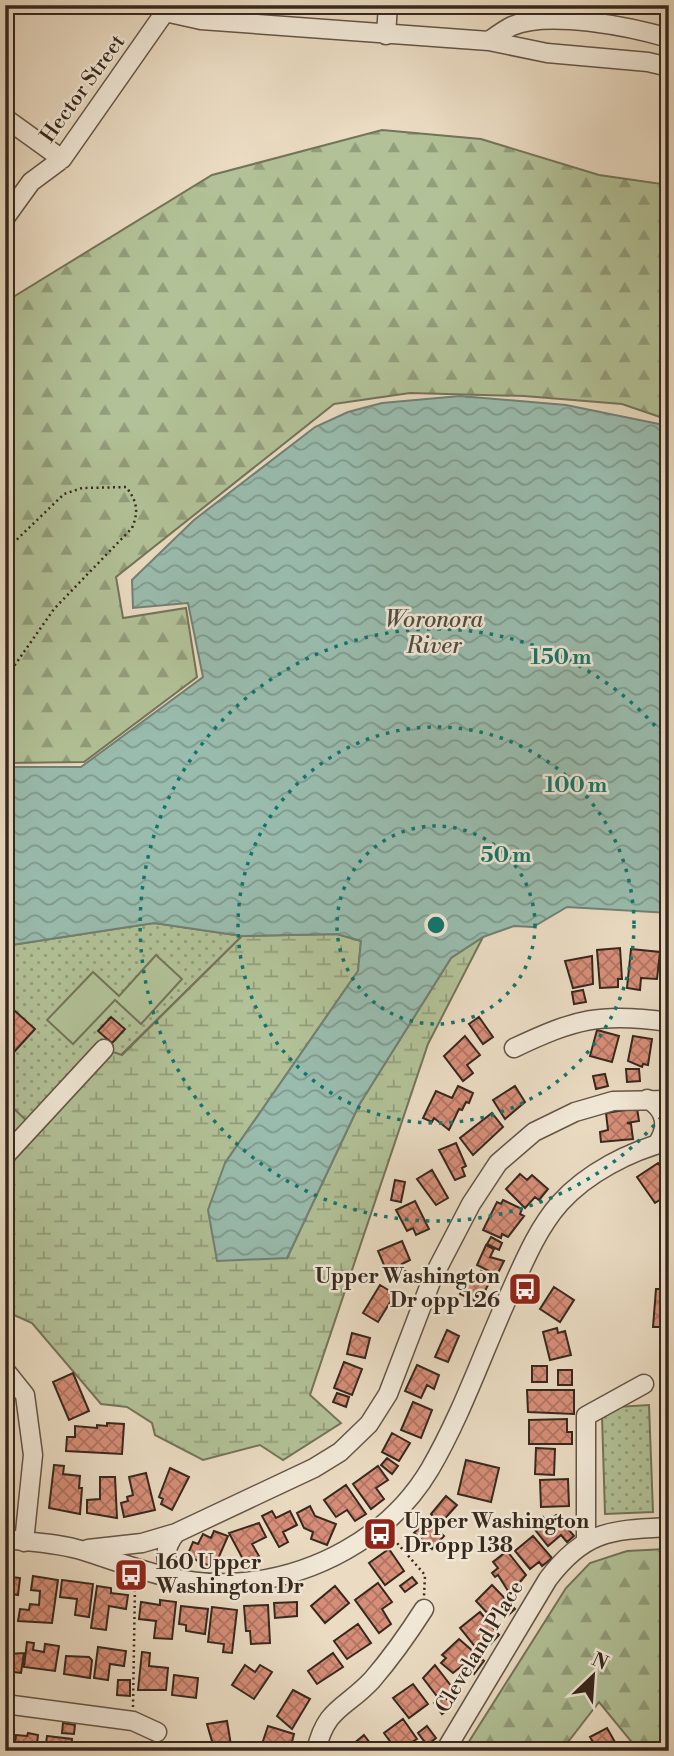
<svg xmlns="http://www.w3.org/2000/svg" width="674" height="1756" viewBox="0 0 674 1756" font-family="'Libre Bodoni',serif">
  <defs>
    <pattern id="green-dots" width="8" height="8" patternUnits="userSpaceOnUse" patternTransform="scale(1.75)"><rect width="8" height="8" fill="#b2c197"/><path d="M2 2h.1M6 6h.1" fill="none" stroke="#929d7b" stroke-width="1.8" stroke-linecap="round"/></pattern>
    <pattern id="forest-firs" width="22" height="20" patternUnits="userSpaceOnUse" patternTransform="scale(1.75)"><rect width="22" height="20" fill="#b2c197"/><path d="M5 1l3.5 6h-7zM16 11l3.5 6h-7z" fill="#929d7b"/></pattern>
    <pattern id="wetland-marsh" width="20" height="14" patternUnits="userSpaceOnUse" patternTransform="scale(1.75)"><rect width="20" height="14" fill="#b2c197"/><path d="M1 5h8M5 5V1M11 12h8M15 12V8" fill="none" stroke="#929d7b"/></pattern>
    <pattern id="water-waves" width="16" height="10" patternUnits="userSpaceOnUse" patternTransform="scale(1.75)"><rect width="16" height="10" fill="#99bcae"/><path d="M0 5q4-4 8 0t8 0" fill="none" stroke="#7e998d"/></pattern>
    <pattern id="building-cross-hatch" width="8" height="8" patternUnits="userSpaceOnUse" patternTransform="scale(1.75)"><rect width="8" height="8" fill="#d78e78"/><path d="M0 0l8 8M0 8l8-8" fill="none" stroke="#af7462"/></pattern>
  </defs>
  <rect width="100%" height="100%" fill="#eadbc2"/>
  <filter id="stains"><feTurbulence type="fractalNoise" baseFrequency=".00286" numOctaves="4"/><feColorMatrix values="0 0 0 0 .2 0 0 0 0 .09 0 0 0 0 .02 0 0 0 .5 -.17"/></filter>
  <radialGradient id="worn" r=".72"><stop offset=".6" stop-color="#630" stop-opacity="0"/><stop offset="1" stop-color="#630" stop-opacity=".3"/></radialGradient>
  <path fill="url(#green-dots)" stroke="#74745a" stroke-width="2" d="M154,923L242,936L121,1055L5,1156V946Z
    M649,1405L653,1512L605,1514L602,1416L616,1407Z"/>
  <path fill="url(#forest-firs)" stroke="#74745a" stroke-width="2" d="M382,130L481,139L599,175L669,185V420L622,404L524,396L410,393L334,404L116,577L123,618L186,608L197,677L84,762L5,763V302L212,175Z
    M665,1549L669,1596V1751H639L599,1702L561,1751H463L566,1588L590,1563L627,1551Z"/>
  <path fill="url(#wetland-marsh)" stroke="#74745a" stroke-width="2" d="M337,934L361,941L358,971L225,1163L287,1258L359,1105L451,958L483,937L428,1044L310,1395L341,1423L283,1460L260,1445L203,1460L155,1435L152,1423L127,1407L101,1404L32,1323L5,1311V1156L104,1049L122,1055L242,936Z"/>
  <path fill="#b2c197" stroke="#74745a" stroke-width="2" d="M156,955L182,979L141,1024L115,1000L73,1044L47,1020L93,972L119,996Z
    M5,1100L32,1126L5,1151Z"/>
  <path fill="url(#water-waves)" stroke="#728174" stroke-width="2" d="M460,396L566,405L669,426V913L567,907L533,927L514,926L483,937L451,958L359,1105L287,1258L217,1261L208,1210L225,1163L358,971L361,941L337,934L242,936L154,923L5,946V767H81L203,677L188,603L133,608L132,580L194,520L315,427L348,412L382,403Z"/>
  <path fill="url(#building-cross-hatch)" stroke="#37281e" stroke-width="2" d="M620,948L622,979H618V987L600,988L597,950Z
    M631,949L660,952L657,979L641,978L640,990L627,988Z
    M592,956L593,984L573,988L565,961Z
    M667,958H669V981L664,980Z
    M583,990L586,1002L574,1004L572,992Z
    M5,1002L35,1029L5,1062Z
    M111,1017L125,1029L112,1043L98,1031Z
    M479,1017L493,1037L483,1044L469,1024Z
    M597,1030L619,1036L612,1062L590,1056Z
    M465,1036L480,1055L467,1065L473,1073L463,1081L444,1056Z
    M633,1036L652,1039L648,1065L643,1064L642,1067L628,1061Z
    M626,1069H639L640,1081L627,1082Z
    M605,1074L608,1086L596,1089L593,1076Z
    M458,1086L473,1093L469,1103L466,1102L462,1110L459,1109L449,1130L434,1118L432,1122L423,1118L436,1091L452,1098Z
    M515,1086L525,1102L505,1119L493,1100Z
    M637,1108L639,1121L627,1123L631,1124L633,1139L601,1142L600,1132L608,1130L606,1113Z
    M492,1113L503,1127L473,1155L460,1138Z
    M456,1143L466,1166L462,1168L465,1176L455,1180L439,1150Z
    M658,1163L665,1173L661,1176L669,1187V1194L655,1203L637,1177Z
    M432,1170L448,1198L436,1205L417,1179Z
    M520,1174L527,1180L532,1175L548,1189L539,1200L535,1197L525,1208L506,1189Z
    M395,1180L405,1182L401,1202L391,1200Z
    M503,1200L522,1209L520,1214L524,1216L508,1237L502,1234L501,1238L483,1230L497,1202L501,1204Z
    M415,1201L429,1229L416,1235L413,1228L407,1231L396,1210Z
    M491,1237L502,1243L499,1250L487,1244Z
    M402,1241L410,1260L402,1264L406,1272L390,1279L378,1251Z
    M486,1245L494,1249L490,1257L504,1261L497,1275L477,1265Z
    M481,1271L492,1277L479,1303L460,1294L468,1276L477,1280Z
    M380,1285L395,1294L378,1322L363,1313Z
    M554,1287L574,1300L560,1322L540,1309Z
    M656,1289H669V1327H653Z
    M557,1328L558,1333L565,1331L571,1355L550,1360L543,1332Z
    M447,1330L459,1336L448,1362L435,1357Z
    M352,1333L370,1338L365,1358L347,1354Z
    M344,1362L362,1369L352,1395L334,1388Z
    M417,1365L439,1375L434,1389L427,1385L421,1398L405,1391Z
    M532,1366H547V1382H532Z
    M558,1370H572V1385H558Z
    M73,1373L89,1411L69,1420L53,1382Z
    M527,1390H574V1414L528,1412Z
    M337,1393L349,1397L346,1407L333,1402Z
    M413,1402L432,1410L421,1438L401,1430Z
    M567,1419V1432H572V1444H529V1420Z
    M107,1423L124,1424L122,1454L66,1451L67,1437H75V1426L97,1428V1425L107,1426Z
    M392,1433L410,1443L399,1461L382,1452Z
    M669,1447V1465H662L660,1448Z
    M536,1448L555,1449L554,1475L535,1474Z
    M387,1458L398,1466L392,1474L381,1465Z
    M466,1460L499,1468L491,1502L458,1494Z
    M54,1465L64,1466L63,1474L80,1476L79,1488H82L80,1514L49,1508Z
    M378,1466L388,1480L376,1488L384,1499L371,1509L353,1484Z
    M170,1468L189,1477L172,1510L161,1504L163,1499L159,1497Z
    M146,1473L155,1510L124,1517L121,1503L128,1501L127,1497L133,1495L129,1477Z
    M669,1473V1505L664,1506L662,1474Z
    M100,1477H115L117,1518L87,1513V1500L100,1499Z
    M568,1479L569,1506L541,1507L540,1480Z
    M346,1485L366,1514L355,1521L347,1510L336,1517L324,1500Z
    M446,1496L457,1505L440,1524L431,1514Z
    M310,1506L315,1516L336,1524L327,1545L311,1539L313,1532L304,1528L297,1513Z
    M272,1511L276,1518L290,1511L297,1525L283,1532L288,1542L279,1547L262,1516Z
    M556,1515L574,1536L567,1542L561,1535L548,1546L532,1526L543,1517L547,1522Z
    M426,1520L444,1536L432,1549L414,1533Z
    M259,1523L266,1537L252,1544L259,1556L245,1563L229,1533Z
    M214,1531L228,1536L214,1568L187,1556L193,1542L198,1544L203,1534L211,1538Z
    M533,1536L552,1558L542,1566L539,1562L530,1569L515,1551Z
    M389,1549L404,1571L385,1585L369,1563Z
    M507,1551L526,1575L510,1594L498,1575L495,1577L492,1573L498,1568L493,1562Z
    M5,1576L20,1578L18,1595L5,1593Z
    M33,1576L58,1580L52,1623L18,1621L20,1609L29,1610L30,1604L39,1605L40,1591L31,1590Z
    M412,1577L417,1583L405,1592L400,1586Z
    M62,1580L93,1584L89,1617L75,1615L77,1599L60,1597Z
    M378,1583L392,1602L382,1609L391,1624L379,1633L355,1600Z
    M492,1585L515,1609L505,1618L500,1613L493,1619L476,1601Z
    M97,1586L111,1588V1593L128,1595L126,1609L109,1606L106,1630L91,1628Z
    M335,1586L349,1603L325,1623L311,1606Z
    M160,1600L176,1602L172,1639L154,1638L156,1621L139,1619L141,1602L160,1605Z
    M297,1602V1616L275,1618L274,1603Z
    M268,1605L270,1643L251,1644L250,1631H246L244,1606Z
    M181,1606L208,1609L205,1634L186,1631V1625L179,1624Z
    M212,1607L237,1610L232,1653L223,1652L224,1644L208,1642Z
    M480,1612L499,1635L481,1654L460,1628Z
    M358,1624L371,1643L347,1659L334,1641Z
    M459,1639L484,1661L474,1674L463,1665L453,1673L441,1663L446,1658L442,1655Z
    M5,1641H8L7,1654L24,1653L21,1673L5,1671Z
    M27,1642L34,1643L33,1650L44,1652L45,1644L59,1646L55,1671L24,1667Z
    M98,1647L126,1651L124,1666L110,1664L108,1680L94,1678Z
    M142,1652L150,1653L149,1666L168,1668L166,1690H138Z
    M333,1653L343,1667L317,1684L308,1671Z
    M66,1656L89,1657L92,1660L90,1678L64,1674Z
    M245,1665L255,1672L260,1665L272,1672L254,1699L232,1685Z
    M435,1665L455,1691L446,1698L452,1706L442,1714L434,1703L439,1699L423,1678Z
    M174,1675L198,1678L196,1698L172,1695Z
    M118,1680H130V1696L117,1695Z
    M413,1684L428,1704L409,1718L393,1698Z
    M293,1690L310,1699L292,1729L277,1716Z
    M403,1719L417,1739L397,1751L384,1733Z
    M227,1721L231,1745L214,1748L207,1724Z
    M63,1723L75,1725L74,1734L62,1733Z
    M268,1726L294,1734L291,1746L285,1744L283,1750L262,1744Z
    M427,1726L436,1738L427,1745L418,1733Z
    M607,1728L620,1751H598L590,1737Z
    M28,1733L38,1735L37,1744L42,1745V1751H14L16,1735L27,1736Z
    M5,1735L9,1736L8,1751H5Z
    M364,1735L376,1751H348L347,1749Z
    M47,1736L72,1739L71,1751H45Z"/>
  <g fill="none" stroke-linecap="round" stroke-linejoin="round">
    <defs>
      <path id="minor" d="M156,5L165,12L201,20L489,41L547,53L648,62L669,67
        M386,35L388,5
        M489,41C496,36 504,30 512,26C549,10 631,27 669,38
        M5,118L62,159
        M5,218L31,182L62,159L165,12
        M514,1048C575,1019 601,1012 669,1022
        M647,1099C666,1109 669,1127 657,1144
        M5,1156L104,1049
        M5,1370L25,1395L33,1455L24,1542
        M176,1533C163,1548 163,1566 177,1580
        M5,1539C31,1542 59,1543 84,1551C134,1567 178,1586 232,1583C311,1579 389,1538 430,1469C462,1414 483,1352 509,1295C523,1264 537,1229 560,1203C587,1173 630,1151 669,1141
        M586,1540V1416L644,1384
        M88,1549L142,1543L176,1533L314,1468L340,1452L369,1424L388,1394L432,1279L471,1204L498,1163L534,1132L575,1112L613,1101L669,1100
        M5,1704L133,1721L157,1732
        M316,1751C326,1707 345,1709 372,1680C391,1658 408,1634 424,1609
        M445,1751L548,1579C585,1530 611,1530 669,1527"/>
    </defs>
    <use href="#minor" stroke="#645547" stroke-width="21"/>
    <path stroke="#37281e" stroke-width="2.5" stroke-dasharray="2 3.5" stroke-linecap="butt" d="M5,551L64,494L82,488L126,487C137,501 139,511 132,528L54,609L5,679
      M390,1535L425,1575L424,1596
      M133,1707L135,1584"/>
    <use href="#minor" stroke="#f1e8d7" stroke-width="18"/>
  </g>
  <g fill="none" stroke="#0f766e" stroke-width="3.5" stroke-dasharray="3.5 7">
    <circle cx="436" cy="925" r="99"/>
    <circle cx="436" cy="925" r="198"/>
    <path d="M668 1109A296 296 0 1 1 668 741"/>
  </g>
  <defs>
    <symbol id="bus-square" viewBox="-11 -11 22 22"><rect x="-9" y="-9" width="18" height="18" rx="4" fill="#8f2418" stroke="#f1e8d7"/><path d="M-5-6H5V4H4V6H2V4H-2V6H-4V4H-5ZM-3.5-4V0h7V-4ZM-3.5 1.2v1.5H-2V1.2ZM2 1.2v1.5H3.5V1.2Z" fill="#fff"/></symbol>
  </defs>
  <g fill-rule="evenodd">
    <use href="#bus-square" x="506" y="1270" width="38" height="38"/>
    <use href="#bus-square" x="361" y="1515" width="38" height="38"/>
    <use href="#bus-square" x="112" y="1556" width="38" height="38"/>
  </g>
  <g text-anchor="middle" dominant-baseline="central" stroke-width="5" stroke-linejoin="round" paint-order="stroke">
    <g font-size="21" fill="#37281e" stroke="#f1e8d7">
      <text transform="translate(83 89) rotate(-54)">Hector Street</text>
      <text transform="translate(480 1647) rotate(-59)">Cleveland Place</text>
    </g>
    <g font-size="21" font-weight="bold" fill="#37281e" stroke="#f1e8d7" text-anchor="start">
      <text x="500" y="1277" text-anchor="end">Upper Washington<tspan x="500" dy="24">Dr opp 126</tspan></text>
      <text x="404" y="1522">Upper Washington<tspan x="404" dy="24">Dr opp 138</tspan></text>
      <text x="156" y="1563">160 Upper<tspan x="156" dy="24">Washington Dr</tspan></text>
    </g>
    <g font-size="23" font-style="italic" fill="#504d42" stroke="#f1e8d7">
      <text x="434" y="620">Woronora<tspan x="434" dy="26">River</tspan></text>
    </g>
  </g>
  <circle cx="436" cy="925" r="10" fill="#0f766e" stroke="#f1e8d7" stroke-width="3.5"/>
  <g font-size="21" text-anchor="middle" font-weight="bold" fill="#0f766e" stroke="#f1e8d7" stroke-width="5" stroke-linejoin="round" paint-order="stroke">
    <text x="561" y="664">150 m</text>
    <text x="576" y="792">100 m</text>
    <text x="506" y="862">50 m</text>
  </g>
  <rect width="674" height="1756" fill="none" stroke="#eadbc2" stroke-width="28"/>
  <rect x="7" y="7" width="660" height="1742" fill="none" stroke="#37281e" stroke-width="3.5"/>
  <rect x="14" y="14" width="646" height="1728" fill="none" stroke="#37281e" stroke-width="2"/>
  <g transform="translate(593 1676) rotate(25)" stroke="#f1e8d7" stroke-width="5" paint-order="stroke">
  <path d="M0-5L12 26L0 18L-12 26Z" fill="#37281e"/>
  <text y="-10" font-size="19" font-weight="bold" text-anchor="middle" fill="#37281e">N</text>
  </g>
  <rect width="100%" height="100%" filter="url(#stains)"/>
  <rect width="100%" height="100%" fill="url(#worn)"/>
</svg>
